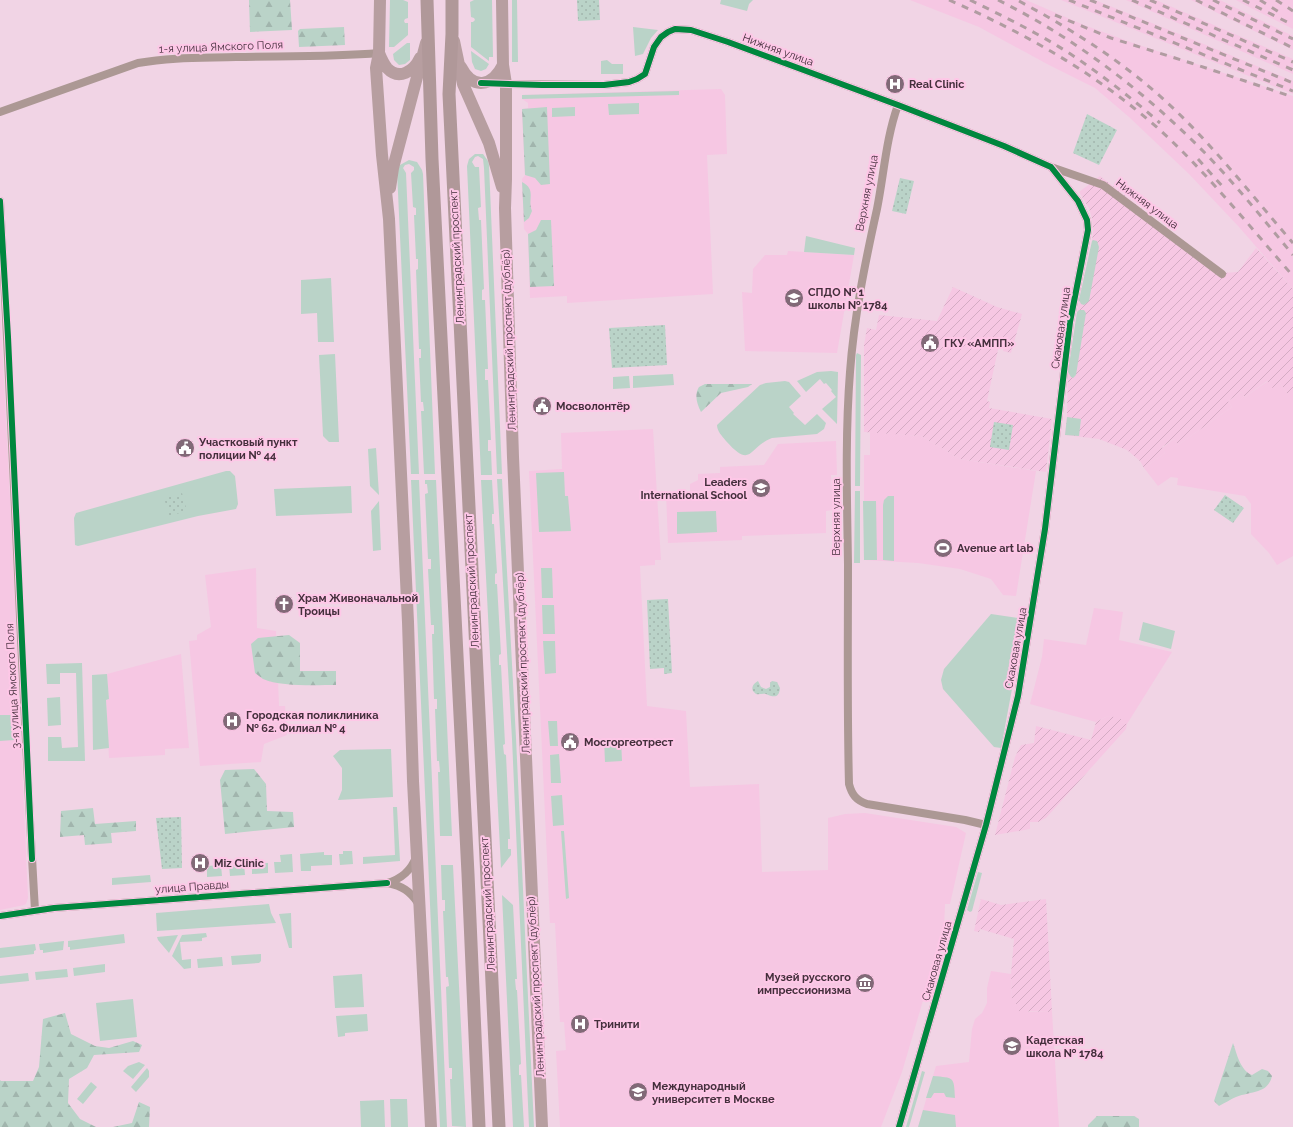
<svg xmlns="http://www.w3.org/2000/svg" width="1293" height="1127" viewBox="0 0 1293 1127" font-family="Raleway,sans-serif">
  <defs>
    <pattern id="industrial-furrows" width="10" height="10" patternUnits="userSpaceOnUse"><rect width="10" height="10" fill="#f6c7e3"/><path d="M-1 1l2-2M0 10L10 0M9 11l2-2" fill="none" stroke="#d4abc4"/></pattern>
    <pattern id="forest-firs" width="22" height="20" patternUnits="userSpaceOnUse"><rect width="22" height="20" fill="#bad3c8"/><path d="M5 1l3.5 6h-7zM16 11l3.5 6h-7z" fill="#a1b5ad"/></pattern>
    <pattern id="park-dots" width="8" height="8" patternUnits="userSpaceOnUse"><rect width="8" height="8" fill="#bad3c8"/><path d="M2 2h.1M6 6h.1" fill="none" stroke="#a1b5ad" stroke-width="1.8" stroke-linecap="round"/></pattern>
  </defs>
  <rect width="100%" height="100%" fill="#f1d4e5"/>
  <path fill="#f6c7e3" d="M910,0H1026L1084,25L1133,43L1293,96V289L1239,227L1189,174L1129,117L1095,88L1049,65L979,27Z
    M1061,0H1095L1194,40L1293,81V94Z
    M1126,0H1156L1293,59V74Z
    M1191,0H1220L1293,36V50Z
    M1236,0H1293V29L1251,8Z
    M721,89L725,95L727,154L707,155L713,294L567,303V296L530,298L528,234L524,229L522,179L525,175L522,109L528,108V103L522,99V95Z
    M788,251L854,255L837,353L745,351L742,292L752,293L753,269L765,255H787Z
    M0,303L13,557L28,898L26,904L24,905L0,910Z
    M1268,381L1280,383L1288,395H1293V556L1277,565L1269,553L1251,534V504L1245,496L1177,485L1178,478L1171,477L1158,486L1144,468L1165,453L1162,448L1174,439L1178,445L1232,407L1228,401L1241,392L1245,397Z
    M653,429L661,560H655V565L640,566L647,706L686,711L690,787L759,784L762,872L828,870V818L845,814L865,813L956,827L966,833L950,904H945L944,929L902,1072L881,1127H560L556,1051L566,1050L564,1022H560L555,923H550L529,471L562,469L561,433Z
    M870,432L921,436L960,459L1036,471L1016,596L1003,595L991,579L960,569L918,563L864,560V455H870Z
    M836,441L837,475H831L833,510L826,511V533L742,536V540L668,543L666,493L690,492V484L698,480V474L720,473V467L764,465L778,444Z
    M256,568L257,628L276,631L279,706H285L287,735L264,744L261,762L200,766L189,641L197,640V635L211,627L205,575Z
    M1094,608L1123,612L1119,640L1172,652L1127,724L1120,722L1121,719L1108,716L1096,722L1030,704L1042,657L1044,639L1086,645Z
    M181,654L189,748L165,749V755L109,758L106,700L109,699L107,674Z
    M991,971L1011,974L1012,1000L1029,1012H1052L1059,1127H918L936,1066L969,1062L972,1029L975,1019L982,1013L987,1003V988Z"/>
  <path fill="url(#industrial-furrows)" d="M1100,176L1224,273L1238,272L1256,248L1293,289V395H1288L1280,383L1272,388L1267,381L1245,397L1241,392L1228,401L1232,407L1178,445L1174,439L1162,447L1165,453L1144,468L1140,461L1127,450L1099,439L1065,435L1067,417L1068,372L1079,300L1092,242L1093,231L1092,219L1089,208L1079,192Z
    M953,287L997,307L1022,314L1011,353L1003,351L1004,346L999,345L987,401L990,402L989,408L1052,419L1046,472L960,459L921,436L864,432V345L867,328L876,330L879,315L937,321Z
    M1108,716L1121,718V722L1127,724L1126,729L1046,818L1038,822H1030V829L995,835L1015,757L1021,745L1034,743L1036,726L1091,740L1096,722Z
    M981,899L1001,905L1046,899L1052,1012L1016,1011V1003L1012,1001L1011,974L1014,939L980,929L979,932L974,931Z"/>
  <path fill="#bad3c8" d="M390,0H403L408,2V18L405,19L404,21L405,23H408V35L394,47H389Z
    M474,0H492L493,57H489V61L471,47V22H473L475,20L474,18L471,17L470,2Z
    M512,0H517L518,62H512Z
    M721,0H753L749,4L747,11L720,4Z
    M633,27L658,30L651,38L643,54L635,56Z
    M407,43H410V60L405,64L399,65L394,60L393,54Z
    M471,51L489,64L486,69L481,71L475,69L472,62Z
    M607,60L612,64H623V74H601V61Z
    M679,91V95L522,99V95Z
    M639,103V114L609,115L608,104Z
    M575,107V116L552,117V108Z
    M475,154H483L488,161L489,165L502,474H497L484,168L483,159L478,156L475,157L472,162L475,167H479L481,207L478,208L479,220H481L484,289L482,290V300H485L488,369H485V380H488L491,440H488V451H491L492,475H481L467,166L469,159Z
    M409,160L417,162L422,170L423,174L435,474H424L421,411H424L423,402H421L419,358H421V349H419L416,270L418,269V259H416L414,215H416V208L413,207L411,173L414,170V167L409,164L405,165L403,168L406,173L419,474H411L397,171L400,165Z
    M806,236L855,248L854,255L804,252Z
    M1093,240L1097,241L1099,247L1089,301L1084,305L1081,304L1079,300L1092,241Z
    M331,278L334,342H318L317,313L301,314V280Z
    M1079,310H1084L1086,313L1076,375L1073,378L1071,377L1068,372L1077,312Z
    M857,353L861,355L860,486H855L856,355Z
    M335,354L339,442H329L323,436L319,355Z
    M831,371L838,372L837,424L822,409L836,397L831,391L832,390L826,383L824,384L820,379L806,392L797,381L817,372Z
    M673,374L674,385L633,388V376Z
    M629,376L630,388L613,389V377Z
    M785,381L789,382L801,396L789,407L794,413L793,414L805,425L817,414L826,423L824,429L817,434L772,438C748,447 752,470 726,441C722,436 717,431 717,425L760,385L766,383Z
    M1067,417L1081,419L1079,436L1065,435Z
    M376,448L379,495L370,486L368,449Z
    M226,471H230L235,476L238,504L236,509L198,516L78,546L75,545L74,518L76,513Z
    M564,472L565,496H568L571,531L539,532L536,473Z
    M497,479H502L516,738L534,1127H529L512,739Z
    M411,480H419L447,1127H440Z
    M425,480H436L452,836H440L438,772H440L439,761H437L435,709H437V699H434L432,634H434V625H431L428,569H431V559H428L425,494L428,493L427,484H425Z
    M481,480H492L494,514H492V524H494L497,573L495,574V584H497L501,654L499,655V665H501L505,744L503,745L504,754L506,755L510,839H508V849H511V855L501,868Z
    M351,486L352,513L276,516L274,489Z
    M855,491H860V563H854Z
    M888,496H894V561L883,560V505L884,500Z
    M379,501L381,550L373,551L371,511Z
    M863,501H876L877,560H864Z
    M716,511L717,532L677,534V512Z
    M541,568H552L553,598H542Z
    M542,605H554L555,634H543Z
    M991,614L1025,619L1001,748L994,747L943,689L941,680L944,669Z
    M1143,622L1175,631L1171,649L1139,640Z
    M543,641H555L556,673L545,674Z
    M82,663L85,761H48V737H61L62,748L78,747L76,673H60V684H47L46,664Z
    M107,674L109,699L106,700L109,748L93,750L92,675Z
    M60,697L61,725L48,726L47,698Z
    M0,715H12L14,740L0,741Z
    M548,721H557L558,746H550Z
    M621,739L622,761L605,762L604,740Z
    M391,749L393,797L338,800L342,790V768L333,756L340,750Z
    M559,754L561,783H551L550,755Z
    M562,795L564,825L553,826L551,796Z
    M393,807H397L400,861L363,864V857L395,855Z
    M561,831H564L569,898L566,899Z
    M343,851H352L353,864L340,865L339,854H343Z
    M324,852V855H332V865L311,866V871H301L300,854Z
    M292,854L293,872L275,873L274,862H281L280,855Z
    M252,863H268V873L252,874Z
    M244,864L245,875L230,876L229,865Z
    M221,865L222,876L207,877V866Z
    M441,865H453L466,1127L452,1126L450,1079H452V1068H449L446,987L449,986L448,977H446L443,911H445V900H442Z
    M978,872L982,873L972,911L970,912L967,910Z
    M150,875L151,882L112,885V878Z
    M502,895L513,905L517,979H515L516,990H517L521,1064L519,1065V1075H521L524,1127H513Z
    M269,904L271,913L276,923L157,931L156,913Z
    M291,913L292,948H289L279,914Z
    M206,933L207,937L202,938V941L180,942L182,960L191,959V968L184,969L172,956L182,935Z
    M124,934L125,943L70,950V947H68V941Z
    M178,935L169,953L158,940L157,937Z
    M64,941L63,950L43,953V950H40L39,944Z
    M35,944L36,950L34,951V954L0,958V948Z
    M261,954V961L259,963L232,965L231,956Z
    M222,957L223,966L198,968L197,959Z
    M105,964V972L74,976L73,968Z
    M67,969L68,977L36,980L35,972Z
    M28,973L29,981L0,984V976Z
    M362,974L364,1007L335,1008L333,976Z
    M133,999L137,1037L100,1041L96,1003Z
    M367,1014L368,1031L345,1033V1036L338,1037L336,1016Z
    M139,1062L145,1065L133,1079L123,1071L128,1066Z
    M147,1068L149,1071V1077L136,1092L131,1087Z
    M922,1071L925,1072L909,1127H906Z
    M933,1076C954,1078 954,1076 955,1098L946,1097L944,1093H934L931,1098H926Z
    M91,1082L97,1087L83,1104L77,1099Z
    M390,1099H407L408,1127H391Z
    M384,1100L385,1127H361L360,1101Z
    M923,1110L955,1115L956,1127H918Z"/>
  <path fill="url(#forest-firs)" d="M249,0H290L292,30L250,32Z
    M344,27L345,45L299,47L298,31L300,29Z
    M547,107L550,184L541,185L535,178L525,175L522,109Z
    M522,182C537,190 527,199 532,211L529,218L524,222Z
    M541,220H551L554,286L530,287L528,234L536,230Z
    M705,384H752L748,387L721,393L701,412C697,404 694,395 699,387Z
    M289,635L300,643V671H336V685C317,685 280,687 263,679C260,677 258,675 255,673L251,644L258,638Z
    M254,769L266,784L267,811L293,812L294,827L225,834L220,780L225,770Z
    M93,808L95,824L136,821V831L111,833L112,843L85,845L84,835L60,837L61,811Z
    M65,1013L71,1034L95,1046L109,1048L133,1041L142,1045L139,1052L94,1055L87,1068L69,1079L68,1103L80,1119L96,1127H0V1080L1,1081H33L39,1067L43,1019Z
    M1233,1043C1237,1054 1240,1070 1252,1075L1262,1069L1268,1071L1272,1076C1268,1094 1251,1091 1236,1097C1231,1099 1225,1103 1219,1106L1214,1101Z
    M139,1102L150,1107L149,1127H113L132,1123Z
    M1097,1116H1134L1139,1119V1127H1088V1125Z"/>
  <path fill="url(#park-dots)" d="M577,0H599L600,20L578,21Z
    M1087,114L1117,130L1099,165L1073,153Z
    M900,178L914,181L906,214L892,211Z
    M665,325L667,365L612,368L609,328Z
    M994,422L1013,425L1009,450L990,447Z
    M182,493L187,511L169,516L164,498Z
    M1225,495L1244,508L1233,523L1214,510Z
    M668,599L672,673L664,674V668L650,669L647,600Z
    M758,681L761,687L766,689L770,687V683L772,681L777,682L780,688C779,699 773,697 766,694C763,693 759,695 756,694L753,691C751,687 754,683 758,681Z
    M181,817L182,868L162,869L156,818Z"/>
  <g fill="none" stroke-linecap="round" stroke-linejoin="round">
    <path stroke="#ac9894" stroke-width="8" d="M506,84L604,85L629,82L637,79L645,74L654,47L661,37L668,32L675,29L691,30L728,42L898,105L1004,146L1051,167L1078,201L1087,220L1088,230L1070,322L1045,529L1018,696L986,825L899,1127
      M898,105C886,138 884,174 877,209C865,263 854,317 850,372C845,436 847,500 848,564C848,638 847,711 849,784C852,795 856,800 867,804L965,820L986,825
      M0,112L138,63C171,57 203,58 236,57C284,56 332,57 379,53
      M1051,167L1103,185L1222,274
      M0,201C13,437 21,674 35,910
      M388,883C402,886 410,891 418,903
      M0,916L54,908L387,883C401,879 411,871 416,857"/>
    <path stroke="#b79ea0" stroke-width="12" d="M380,0L379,53L376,68L382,155L389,219L408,622L413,781L431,1127
      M502,0L503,65L506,84V179L505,208L513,457L542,1127
      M454,41L463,84L489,143L502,187
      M379,53C381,58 383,63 387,68C399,81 414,71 420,58
      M461,67C473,90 492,87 503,65
      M390,188L393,168L426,43"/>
    <path stroke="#b09899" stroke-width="13" d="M427,0L432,159L468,874L479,1127
      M452,0V34L449,94L499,1127"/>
    <path stroke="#b09ca1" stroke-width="3" stroke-dasharray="7 7" stroke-linecap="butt" d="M949,0C1025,33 1099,75 1161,131C1209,175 1250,227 1293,276
      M970,0C1007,18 1044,36 1078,59C1107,79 1134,100 1160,123
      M998,0C1073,37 1141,89 1200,148C1233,181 1263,219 1293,255
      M1069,0L1293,91
      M1090,0L1293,83
      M1132,0L1293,70
      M1150,0L1293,62
      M1196,0L1293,48
      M1213,0L1293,39
      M1243,0L1293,25
      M1260,0L1282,14
      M1276,0L1293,11
      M1019,1C1075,31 1128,65 1174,109C1217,150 1254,198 1293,243
      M1055,15L1111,38L1191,63L1293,97
      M1198,159L1223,187"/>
    <defs>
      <path id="cycleway" d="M481,83L542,85H604L629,82L637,79L645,74L654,47L661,37L668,32L675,29L691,30L728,42L898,105L1004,146L1051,167L1078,201L1087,220L1088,230L1070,322L1045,529L1018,696L986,825L899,1127
        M0,201L8,337L32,859
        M0,916L54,908L387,883"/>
    </defs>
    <use href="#cycleway" stroke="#fec7e7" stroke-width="8"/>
    <use href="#cycleway" stroke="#00873e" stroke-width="6"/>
  </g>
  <defs>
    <symbol id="hospital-disc" viewBox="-11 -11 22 22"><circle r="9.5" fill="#816977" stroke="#fec7e7"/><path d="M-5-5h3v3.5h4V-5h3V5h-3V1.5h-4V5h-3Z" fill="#fff"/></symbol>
    <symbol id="school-disc" viewBox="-11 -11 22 22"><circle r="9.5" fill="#816977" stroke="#fec7e7"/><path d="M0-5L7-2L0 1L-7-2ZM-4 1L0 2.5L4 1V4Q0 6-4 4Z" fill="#fff"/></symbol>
    <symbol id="civic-disc" viewBox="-11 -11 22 22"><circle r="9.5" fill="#816977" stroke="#fec7e7"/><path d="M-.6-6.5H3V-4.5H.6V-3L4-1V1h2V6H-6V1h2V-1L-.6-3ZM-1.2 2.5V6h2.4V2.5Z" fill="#fff"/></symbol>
    <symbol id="stadium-disc" viewBox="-11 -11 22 22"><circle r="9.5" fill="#816977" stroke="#fec7e7"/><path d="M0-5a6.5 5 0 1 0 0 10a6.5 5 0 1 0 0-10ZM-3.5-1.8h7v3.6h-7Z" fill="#fff"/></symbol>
    <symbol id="church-disc" viewBox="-11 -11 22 22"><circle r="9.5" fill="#816977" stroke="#fec7e7"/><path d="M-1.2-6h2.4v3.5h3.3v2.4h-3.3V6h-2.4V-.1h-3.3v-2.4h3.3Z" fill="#fff"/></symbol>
    <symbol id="museum-disc" viewBox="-11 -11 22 22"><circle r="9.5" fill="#816977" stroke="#fec7e7"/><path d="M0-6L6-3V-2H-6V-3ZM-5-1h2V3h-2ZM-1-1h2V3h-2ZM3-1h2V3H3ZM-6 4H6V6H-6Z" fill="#fff"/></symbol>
    <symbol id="university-disc" viewBox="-11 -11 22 22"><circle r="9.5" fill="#816977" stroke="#fec7e7"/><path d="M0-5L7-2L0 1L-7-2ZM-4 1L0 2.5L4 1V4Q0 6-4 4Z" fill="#fff"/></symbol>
  </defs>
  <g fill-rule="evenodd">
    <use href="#hospital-disc" x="884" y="73" width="22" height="22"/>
    <use href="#school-disc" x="783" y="287" width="22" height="22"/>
    <use href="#civic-disc" x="919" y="332" width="22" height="22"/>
    <use href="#civic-disc" x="531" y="395" width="22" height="22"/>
    <use href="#civic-disc" x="174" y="437" width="22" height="22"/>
    <use href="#school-disc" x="750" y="477" width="22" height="22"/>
    <use href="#stadium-disc" x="932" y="537" width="22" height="22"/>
    <use href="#church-disc" x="273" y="593" width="22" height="22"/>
    <use href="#hospital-disc" x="221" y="710" width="22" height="22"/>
    <use href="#civic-disc" x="559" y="731" width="22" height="22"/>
    <use href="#hospital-disc" x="189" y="852" width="22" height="22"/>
    <use href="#museum-disc" x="854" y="972" width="22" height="22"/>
    <use href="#hospital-disc" x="569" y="1013" width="22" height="22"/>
    <use href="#school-disc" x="1001" y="1035" width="22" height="22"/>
    <use href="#university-disc" x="627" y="1081" width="22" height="22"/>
  </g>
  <g text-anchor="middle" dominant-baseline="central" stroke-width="4" stroke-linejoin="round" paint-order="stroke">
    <g font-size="11" fill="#442f3c" stroke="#fec7e7">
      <text transform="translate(221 47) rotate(-2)">1-я улица Ямского Поля</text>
      <text transform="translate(778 50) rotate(20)">Нижняя улица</text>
      <text transform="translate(867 193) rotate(-79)">Верхняя улица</text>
      <text transform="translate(1147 204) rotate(37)">Нижняя улица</text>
      <text transform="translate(457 257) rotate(-93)">Ленинградский проспект</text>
      <text transform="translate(1061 328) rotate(-82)">Скаковая улица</text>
      <text transform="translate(509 340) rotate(-92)">Ленинградский проспект (дублёр)</text>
      <text transform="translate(836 517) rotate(-90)">Верхняя улица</text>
      <text transform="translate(472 581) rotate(-93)">Ленинградский проспект</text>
      <text transform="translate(1016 648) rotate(-80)">Скаковая улица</text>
      <text transform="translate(523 663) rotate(-92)">Ленинградский проспект (дублёр)</text>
      <text transform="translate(13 686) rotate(-93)">3-я улица Ямского Поля</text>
      <text transform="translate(192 887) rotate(-4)">улица Правды</text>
      <text transform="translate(488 904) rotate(-93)">Ленинградский проспект</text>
      <text transform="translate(937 961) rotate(-74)">Скаковая улица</text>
      <text transform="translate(536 987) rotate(-93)">Ленинградский проспект (дублёр)</text>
    </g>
    <g font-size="11" font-weight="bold" fill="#442f3c" stroke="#fec7e7" text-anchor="start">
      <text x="909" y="84">Real Clinic</text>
      <text x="808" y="292">СПДО № 1<tspan x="808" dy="13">школы № 1784</tspan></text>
      <text x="944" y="343">ГКУ «АМПП»</text>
      <text x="556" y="406">Мосволонтёр</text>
      <text x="199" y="442">Участковый пункт<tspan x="199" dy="13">полиции № 44</tspan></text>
      <text x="747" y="482" text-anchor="end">Leaders<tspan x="747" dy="13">International School</tspan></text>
      <text x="957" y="548">Avenue art lab</text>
      <text x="298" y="598">Храм Живоначальной<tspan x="298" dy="13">Троицы</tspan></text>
      <text x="246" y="715">Городская поликлиника<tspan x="246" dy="13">№ 62. Филиал № 4</tspan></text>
      <text x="584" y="742">Мосгоргеотрест</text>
      <text x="214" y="863">Miz Clinic</text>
      <text x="851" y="977" text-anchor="end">Музей русского<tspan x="851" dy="13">импрессионизма</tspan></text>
      <text x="594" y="1024">Тринити</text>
      <text x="1026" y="1040">Кадетская<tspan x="1026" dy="13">школа № 1784</tspan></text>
      <text x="652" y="1086">Международный<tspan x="652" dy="13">университет в Москве</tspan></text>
    </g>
  </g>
</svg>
